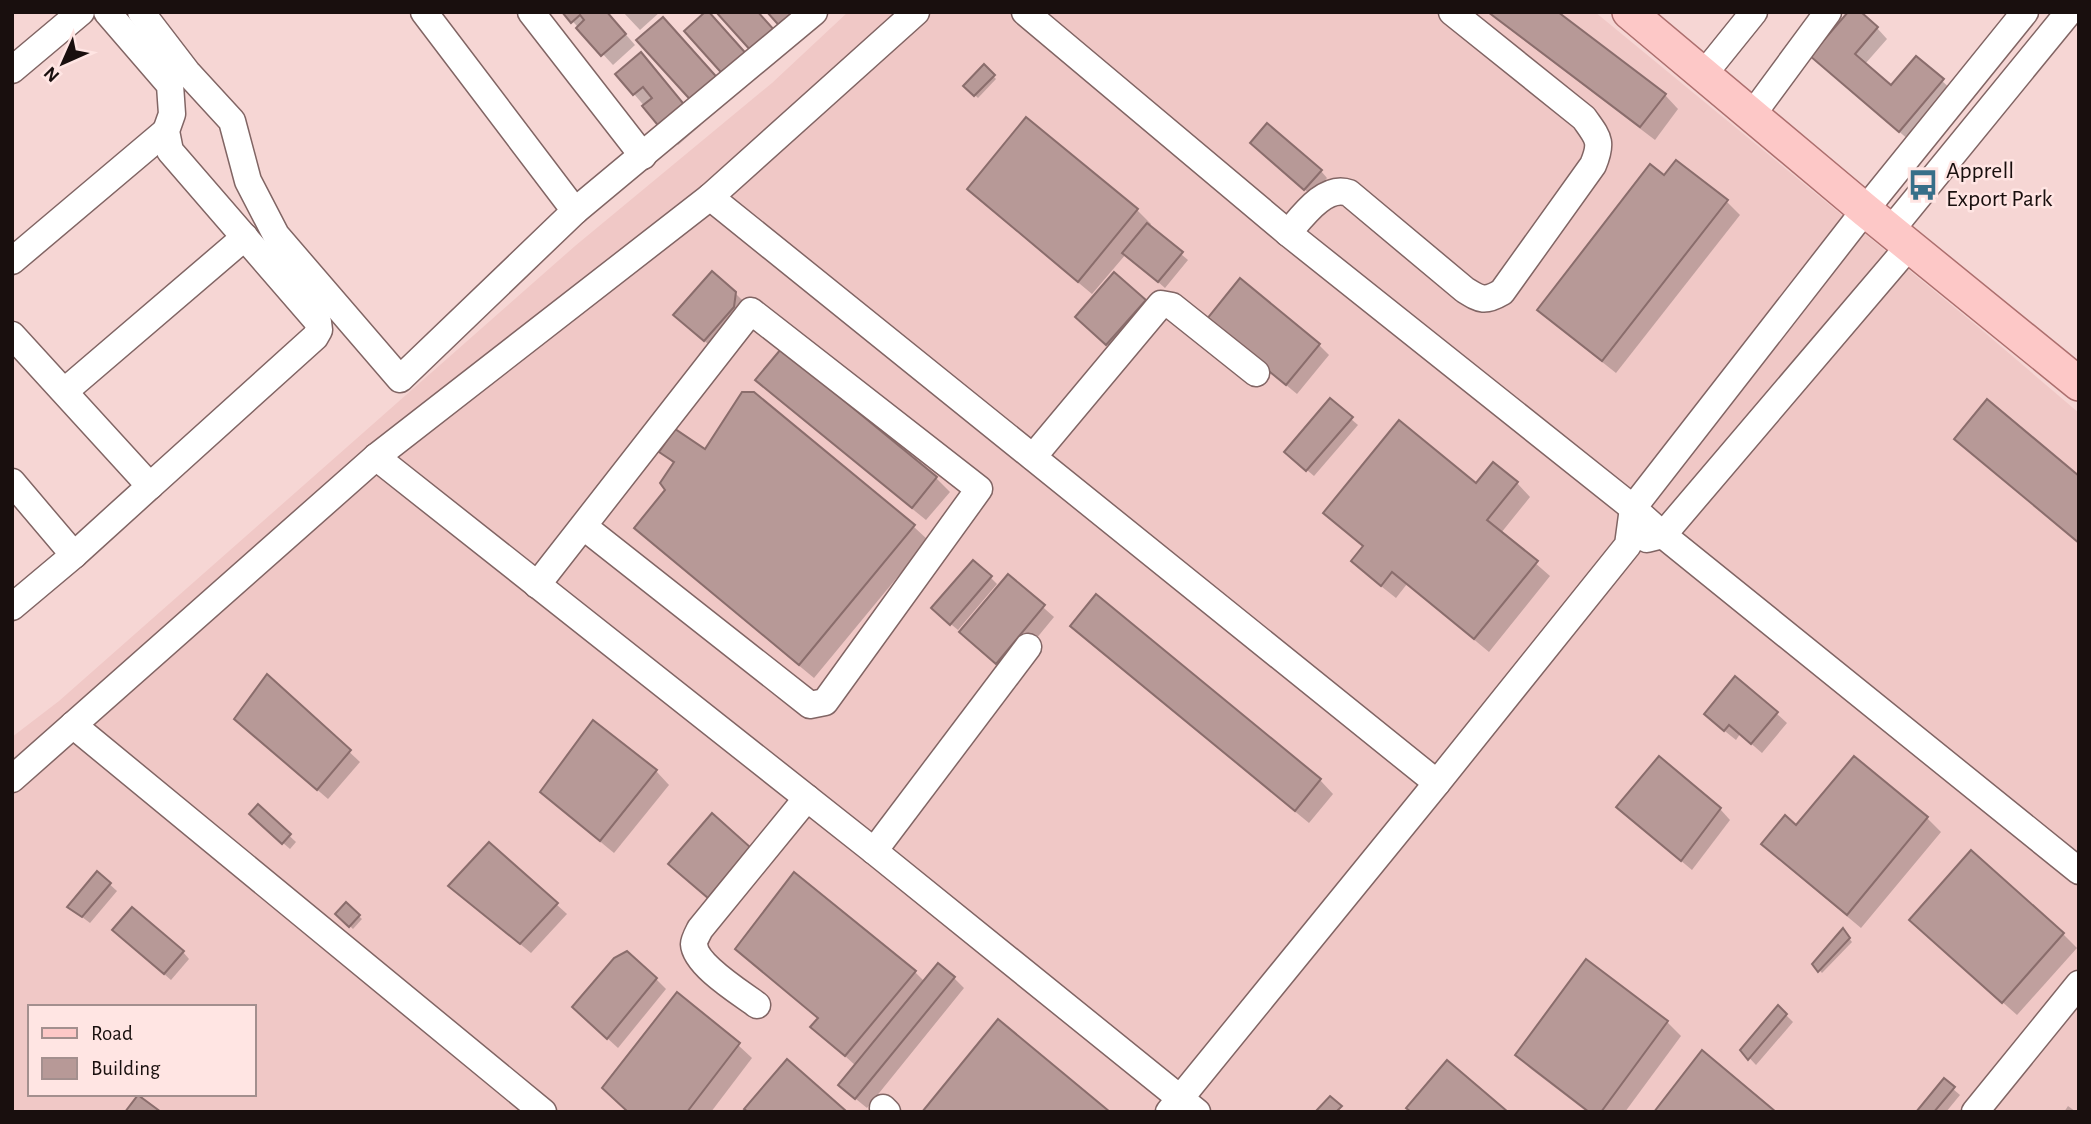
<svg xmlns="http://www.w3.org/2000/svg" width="2091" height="1124" font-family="'Alegreya Sans',sans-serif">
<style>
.built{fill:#f0c8c6;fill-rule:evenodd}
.shadow{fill:#0003}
.building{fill:#b79997;stroke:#8a6d6c;stroke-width:2}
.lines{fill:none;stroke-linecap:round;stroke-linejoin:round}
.minor-casing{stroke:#816564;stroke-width:29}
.major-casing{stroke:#ac6f6e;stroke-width:36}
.minor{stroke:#fff;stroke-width:26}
.major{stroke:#fdc8c7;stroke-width:33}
.labels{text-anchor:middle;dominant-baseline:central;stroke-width:5;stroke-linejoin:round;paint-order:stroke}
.poi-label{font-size:24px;fill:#190f0e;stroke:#ffe5e3;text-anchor:start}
</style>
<rect width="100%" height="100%" fill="#f6d6d4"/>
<path class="built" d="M848 12H1595L1977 326 2079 413V1112H12V737L59 701 575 246 772 83ZM30 1007H254V1094H30Z"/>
<g class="shadow">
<polygon points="564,12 606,12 635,45 613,65"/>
<polygon points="623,12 660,12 640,30"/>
<polygon points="1487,12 1556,12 1665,95 1678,109 1655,140"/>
<polygon points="1877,28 1887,39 1865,64 1891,87 1942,81 1953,91 1910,141 1823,66"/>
<polygon points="651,65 701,125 678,145 634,94"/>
<polygon points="984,67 996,79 978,98 965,86"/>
<polygon points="1026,120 1137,210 1151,224 1149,227 1188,260 1165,288 1126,254 1092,294 983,203 969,189"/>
<polygon points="1259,150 1321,171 1327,178 1312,196"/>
<polygon points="1665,178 1727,202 1740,215 1616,373 1553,323 1539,309"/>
<polygon points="735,293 746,304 715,350 686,325"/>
<polygon points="1144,301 1155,312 1118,354 1088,327"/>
<polygon points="1219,330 1319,345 1329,355 1297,394"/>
<polygon points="757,380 936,478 950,492 926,520 771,394"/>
<polygon points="753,394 914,527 928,540 814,678 650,542 636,528 667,490 675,465 661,452 705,452"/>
<polygon points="1351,419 1358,425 1314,476 1293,458"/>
<polygon points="1517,483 1530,497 1501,533 1550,576 1489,652 1407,584 1396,598 1367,575 1353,561 1365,547 1326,513"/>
<polygon points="1008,576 1054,617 1008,673 972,642"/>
<polygon points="991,578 997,584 958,630 940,615"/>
<polygon points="1072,626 1320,780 1333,794 1309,823 1086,640"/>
<polygon points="268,676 360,762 328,799 247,729"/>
<polygon points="1776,713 1787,723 1762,753 1740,734 1736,740 1716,724"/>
<polygon points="1854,758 1927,818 1941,832 1861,928 1777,858 1763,844 1797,828"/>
<polygon points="656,771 669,785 614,853 556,805 542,791"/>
<polygon points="258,807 296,842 290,849 258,821"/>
<polygon points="1720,809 1730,820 1692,870 1629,817"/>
<polygon points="97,873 117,891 90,923 69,907"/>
<polygon points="450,886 556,904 567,914 531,953"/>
<polygon points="346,905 362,919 353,929 337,914"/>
<polygon points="1843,931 1852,942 1822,973 1814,964"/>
<polygon points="1926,934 2063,934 2077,948 2017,1015"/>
<polygon points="121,937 183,952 189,959 171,980"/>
<polygon points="737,949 915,972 925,982 954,978 964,988 867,1108 851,1095 856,1066 813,1027 819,1019 751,963"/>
<polygon points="1587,962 1667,1022 1681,1036 1625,1112 1587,1112 1531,1069 1517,1055"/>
<polygon points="656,979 666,989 618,1048 584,1017"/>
<polygon points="1778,1007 1793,1022 1756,1065 1742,1050"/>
<polygon points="738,1045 752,1058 711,1112 629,1112"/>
<polygon points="1953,1089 1960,1095 1946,1112 1918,1112"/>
<polygon points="2068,1106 2076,1112 2064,1112"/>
</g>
<g class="building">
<polygon points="562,12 607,12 626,34 601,56 576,28 584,20 580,15 571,23"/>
<polygon points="705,12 709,12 750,58 727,79 684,31"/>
<polygon points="716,12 758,12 775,31 752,52"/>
<polygon points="767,12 805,12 784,31"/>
<polygon points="1488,12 1558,12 1666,94 1640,127"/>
<polygon points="1848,12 1861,12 1878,27 1855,54 1891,85 1916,56 1944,79 1899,132 1810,56"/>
<polygon points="663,17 722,83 696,106 636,40"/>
<polygon points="641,52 692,114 666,135 642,106 652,98 643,87 633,95 615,74"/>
<polygon points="984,64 995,75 974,96 963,86"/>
<polygon points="1026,117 1138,209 1078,282 967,189"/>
<polygon points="1267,123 1322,170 1304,190 1250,143"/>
<polygon points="1676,160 1728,200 1602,361 1537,310 1650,164 1664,175"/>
<polygon points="1147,223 1183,252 1158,282 1122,253"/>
<polygon points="712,271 736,292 734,307 704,341 673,315"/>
<polygon points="1114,272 1146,300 1106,345 1075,317"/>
<polygon points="1240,278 1320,344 1286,385 1206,320"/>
<polygon points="781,349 937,477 912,508 755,380"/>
<polygon points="742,392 754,392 915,525 799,665 634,528 665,490 660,483 674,462 659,452 675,429 705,449"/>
<polygon points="1330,398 1353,417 1306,471 1284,452"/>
<polygon points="1987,399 2079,476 2079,543 1954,439"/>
<polygon points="1399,420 1476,483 1493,462 1518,482 1487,520 1538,561 1474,639 1392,572 1381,586 1351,561 1363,546 1323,513"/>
<polygon points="973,560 992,576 950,625 931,608"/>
<polygon points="1008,574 1045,605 996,664 959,632"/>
<polygon points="1096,594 1321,779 1295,811 1070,626"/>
<polygon points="267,674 351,750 317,790 234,719"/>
<polygon points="1735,676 1778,712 1751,744 1729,725 1724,731 1704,714"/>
<polygon points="593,720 657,770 600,841 540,792"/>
<polygon points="1659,756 1721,808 1681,861 1616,807"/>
<polygon points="1854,756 1928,817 1847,915 1761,844 1785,815 1796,825"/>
<polygon points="258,804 291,834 282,844 249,814"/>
<polygon points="712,813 750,847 708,898 668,864"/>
<polygon points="489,842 558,903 520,944 448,886"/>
<polygon points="1971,850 2064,933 2002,1003 1909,920"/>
<polygon points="97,871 111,883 82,917 67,907"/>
<polygon points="794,872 916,971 845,1056 810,1027 818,1018 735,949"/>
<polygon points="346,902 360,915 349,927 335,914"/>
<polygon points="132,907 184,951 164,974 112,930"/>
<polygon points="1843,928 1850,938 1818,972 1812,964"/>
<polygon points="627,951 657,978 607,1039 572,1007 614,958"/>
<polygon points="1586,959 1668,1021 1601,1112 1589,1112 1515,1055"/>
<polygon points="938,963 955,977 855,1099 838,1085"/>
<polygon points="677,992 740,1043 687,1112 628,1112 602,1088"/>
<polygon points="1778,1005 1787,1014 1748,1060 1740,1050"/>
<polygon points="998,1019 1110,1112 922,1112"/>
<polygon points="1702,1050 1776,1112 1654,1112"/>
<polygon points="787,1059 846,1111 846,1112 748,1112 744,1109"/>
<polygon points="1447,1060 1508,1112 1411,1112 1406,1108"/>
<polygon points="1944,1078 1955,1087 1934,1112 1916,1112"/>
<polygon points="138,1095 161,1112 125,1112"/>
<polygon points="1330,1096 1342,1106 1336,1112 1315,1112"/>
</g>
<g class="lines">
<defs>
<g id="minor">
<polyline points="107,12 170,85 172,114 166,131 170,151 318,322 319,330 315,337 150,486"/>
<polyline points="141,12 187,72 232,121 248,181 276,235 400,379 575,211 424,12"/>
<polyline points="531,12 643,156"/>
<polyline points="1025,12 1288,233 1633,508 1663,535 2079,871"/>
<polyline points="12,70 81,12"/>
<polyline points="1704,74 1754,12"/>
<polyline points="1752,115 1828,12"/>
<polyline points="710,197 1437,783"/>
<polyline points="575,211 814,12"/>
<polyline points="1891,230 2069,12"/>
<path d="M1288 233C1302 217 1325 184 1349 193L1465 290C1481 300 1485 302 1502 292L1593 165C1603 141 1598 138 1584 118L1452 12"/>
<polyline points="12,261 166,131"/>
<polyline points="12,335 150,486 74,555"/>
<polyline points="65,391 245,237"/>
<polyline points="376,457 874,851 1197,1112"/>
<polyline points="1033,457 1161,304 1172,306 1256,373"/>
<polyline points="12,482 74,555 12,607"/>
<polyline points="1647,539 1663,535 1910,245"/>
<polyline points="537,585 751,311 979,489 825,702 810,705 583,526"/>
<polyline points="73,725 543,1112"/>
<polyline points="12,779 376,457 710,197 916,12"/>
<polyline points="874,851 1028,647"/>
<path d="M757 1005C741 993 695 965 694 944 694 940 698 933 700 929L807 798"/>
<polyline points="883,1108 887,1112"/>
<polyline points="1169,1112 1437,783 1628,545 1633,508 1865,210 2025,12"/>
<polyline points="1975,1112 2079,984"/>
</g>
<polyline id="major" points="1629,12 1865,210 2079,384"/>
</defs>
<use href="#minor" class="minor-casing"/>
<use href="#major" class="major-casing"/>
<use href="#minor" class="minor"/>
<use href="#major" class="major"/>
</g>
<defs>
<symbol id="bus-bare" viewBox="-9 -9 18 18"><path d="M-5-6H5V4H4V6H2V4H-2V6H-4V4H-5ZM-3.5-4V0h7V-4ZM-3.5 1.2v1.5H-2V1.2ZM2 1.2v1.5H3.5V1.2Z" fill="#376f89" stroke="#ffe5e3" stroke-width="2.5" paint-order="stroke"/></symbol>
</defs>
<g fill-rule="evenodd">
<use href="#bus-bare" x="1901" y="163" width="44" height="44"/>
</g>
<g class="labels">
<g class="poi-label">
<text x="1946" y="171">Apprell<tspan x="1946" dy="28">Export Park</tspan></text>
</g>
</g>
<rect width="2091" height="1124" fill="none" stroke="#190f0e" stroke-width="28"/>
<rect x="28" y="1005" width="228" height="91" fill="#ffe5e3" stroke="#a38f8e" stroke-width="2"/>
<rect x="42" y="1028" width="35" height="10" fill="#fdc8c7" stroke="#a38f8e" stroke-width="2"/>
<text x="91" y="1040" font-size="21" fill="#190f0e">Road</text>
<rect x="42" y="1058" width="35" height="21" fill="#b79997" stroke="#a38f8e" stroke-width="2"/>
<text x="91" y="1075" font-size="21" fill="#190f0e">Building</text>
<g transform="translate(63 63) rotate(225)" stroke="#ffe5e3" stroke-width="5" paint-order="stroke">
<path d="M0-5L12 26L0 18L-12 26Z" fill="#190f0e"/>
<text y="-10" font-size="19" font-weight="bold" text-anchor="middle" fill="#190f0e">N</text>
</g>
</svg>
